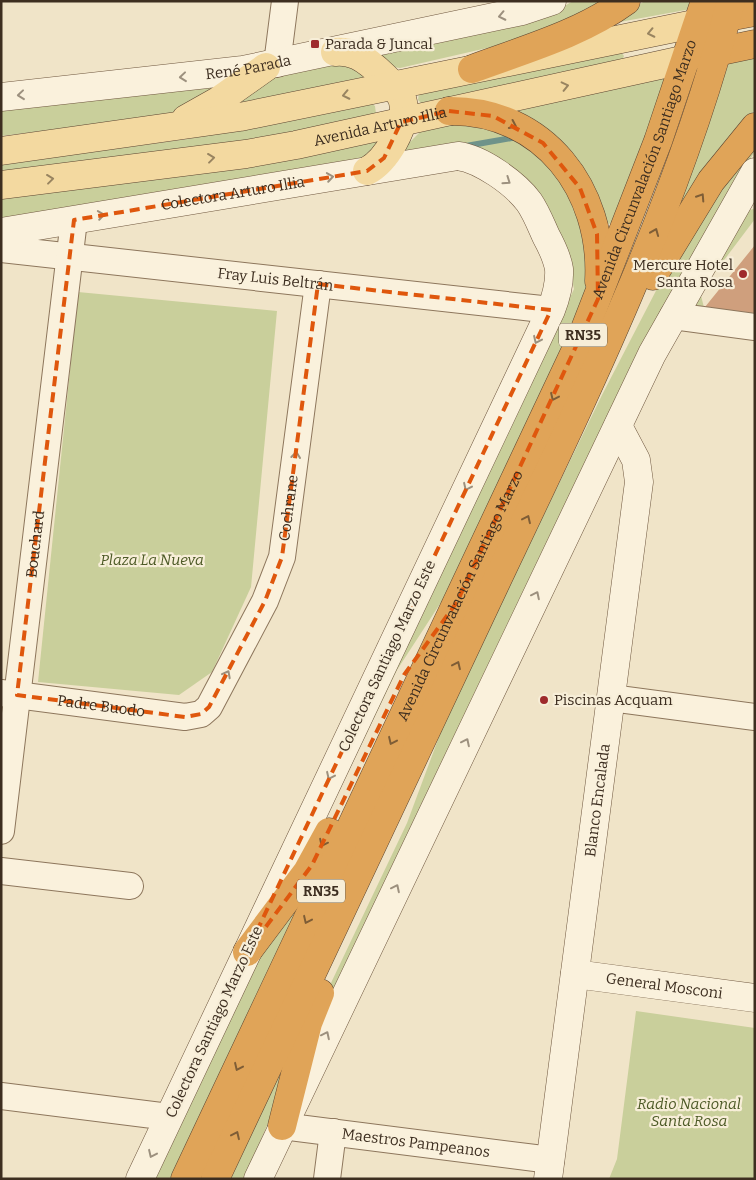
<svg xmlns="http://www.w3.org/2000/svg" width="756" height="1180" font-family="Bitter,serif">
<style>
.green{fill:#c9cf9b}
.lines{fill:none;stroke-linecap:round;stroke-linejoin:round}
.stream{stroke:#6f938a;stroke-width:6}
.building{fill:#cf9f7d;filter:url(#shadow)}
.street-casing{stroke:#8d765c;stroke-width:28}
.secondary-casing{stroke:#6f573f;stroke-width:29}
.primary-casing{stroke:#5b4430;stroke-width:29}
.highway-casing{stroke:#5b4430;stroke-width:29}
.street{stroke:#faf1dc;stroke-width:26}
.secondary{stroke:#faf1dc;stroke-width:28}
.primary{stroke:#f3d9a0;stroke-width:28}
.highway{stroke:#e0a458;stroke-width:28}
.oneway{stroke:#9c907e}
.oneway2{stroke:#988460}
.oneway3{stroke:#7e5d36}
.marked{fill:none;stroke:#df570d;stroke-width:4;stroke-dasharray:10 6;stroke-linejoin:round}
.poi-dot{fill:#9e2a2b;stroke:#f7eed8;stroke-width:2}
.labels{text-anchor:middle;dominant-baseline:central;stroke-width:4.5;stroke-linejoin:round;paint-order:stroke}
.shield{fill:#f7eed8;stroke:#756857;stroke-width:1}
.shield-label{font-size:14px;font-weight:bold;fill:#3d2e20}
.poi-label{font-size:15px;fill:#3d2e20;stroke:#f7eed8;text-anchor:start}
.street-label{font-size:15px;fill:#3d2e20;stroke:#f7eed8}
.park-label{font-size:15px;font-style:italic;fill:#4d5a26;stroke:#f7eed8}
</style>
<defs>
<filter id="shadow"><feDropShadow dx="4.5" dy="4.5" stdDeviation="0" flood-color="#0004"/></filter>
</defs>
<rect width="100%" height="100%" fill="#f0e4c8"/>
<g class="green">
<polygon points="573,1 607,1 518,41 400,68 392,67 373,53 556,11"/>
<polygon points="645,1 692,1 691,9 603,25"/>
<polygon points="621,52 624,56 623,59 422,104 418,100 419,93"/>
<polygon points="755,55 755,110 738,128 675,213 730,60"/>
<polygon points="345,62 367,79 236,106 232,103 258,81"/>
<polygon points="671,74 613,221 609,224 606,223 509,112"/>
<polygon points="220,84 174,115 1,136 1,105"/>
<polygon points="371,103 375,106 376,114 269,138 1,174 1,164 188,139"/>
<polygon points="449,122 511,133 561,178 588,244 586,295 462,570 397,670 308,856 304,855 574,289 570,268 533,190 399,153 423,129"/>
<polygon points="380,140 364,158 1,224 1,197"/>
<polygon points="755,142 755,151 637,353 325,1006 321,1004 407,823 449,710 602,395 674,256"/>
<polygon points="755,208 755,219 700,292 706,315 699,313 693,302 748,211"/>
<polygon points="78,292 277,311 251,587 212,672 179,695 38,682"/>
<polygon points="301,900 172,1179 152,1179 252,967"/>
<polygon points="636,1011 755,1028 755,1179 609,1179 617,1159"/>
<polygon points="292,1040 272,1114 244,1179 227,1179"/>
</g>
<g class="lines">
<polyline class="stream" points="466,146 517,137"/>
</g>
<polygon class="building" points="755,245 755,313 705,307"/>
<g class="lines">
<defs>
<g id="street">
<polyline points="277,64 285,1"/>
<path id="s1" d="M1 249 551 310"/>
<polyline points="673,316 755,327"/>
<path id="s2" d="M1 693 185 717 201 714 209 707 265 601 282 557 318 284"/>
<polyline points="611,698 755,717"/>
<path id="s3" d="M1 831 74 220"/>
<polyline points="1,871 130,886"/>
<polyline points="1,1096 169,1117"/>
<path id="s4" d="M282 1126 551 1160"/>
<polyline points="327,1179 333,1132"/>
</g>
<g id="secondary">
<path id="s5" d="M1 97 243 70 522 11 552 1"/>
<path id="s6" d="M1 232 458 156C481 159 515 183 529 202 536 212 541 225 546 236 552 247 557 257 559 269 560 284 556 297 551 310L140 1179"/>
<path id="s7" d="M575 974 755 998"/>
<polyline points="258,1179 652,354 755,172"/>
<path id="s8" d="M548 1179 639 482 636 460 618 426"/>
</g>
<g id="primary">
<path d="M335 52C343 51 351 53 358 56 370 62 401 89 403 102 408 125 386 161 367 171"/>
<polyline points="186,119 218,101 266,67"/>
<polyline points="1,151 240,117 699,23"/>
<path id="s9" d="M1 185 246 154 296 145 687 59"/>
</g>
<g id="highway">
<polyline points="712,20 755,12"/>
<polyline points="702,55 755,44"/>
<path d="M472 69C523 50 581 34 626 1"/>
<path d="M449 111C544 110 604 190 599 281"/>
<polyline points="653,276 711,181 755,127"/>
<polyline points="247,952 307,872 329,832"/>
<polyline points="282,1126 308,1023 320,993"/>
<path id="s10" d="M185 1179 581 339 658 141 705 1"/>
<path d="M215 1179C310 978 405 777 499 576 588 389 679 203 731 1"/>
</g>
</defs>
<use href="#street" class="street-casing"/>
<use href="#secondary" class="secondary-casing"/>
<use href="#primary" class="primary-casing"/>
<use href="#highway" class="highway-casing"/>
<use href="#street" class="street"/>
<use href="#secondary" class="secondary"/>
<use href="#primary" class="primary"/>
<use href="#highway" class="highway"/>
</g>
<defs><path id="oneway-chevron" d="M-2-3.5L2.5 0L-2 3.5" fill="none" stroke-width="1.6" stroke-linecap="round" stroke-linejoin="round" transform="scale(1.25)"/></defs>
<g class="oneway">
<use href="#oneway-chevron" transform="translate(502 16) rotate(168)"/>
<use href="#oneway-chevron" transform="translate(183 77) rotate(174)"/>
<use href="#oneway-chevron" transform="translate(21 95) rotate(174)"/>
<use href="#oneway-chevron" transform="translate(330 177) rotate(-9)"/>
<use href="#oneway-chevron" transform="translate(507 181) rotate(35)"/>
<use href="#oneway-chevron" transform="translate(101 215) rotate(-9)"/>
<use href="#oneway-chevron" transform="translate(537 340) rotate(115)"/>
<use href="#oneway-chevron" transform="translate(296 455) rotate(-83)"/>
<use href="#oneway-chevron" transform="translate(467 487) rotate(115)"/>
<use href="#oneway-chevron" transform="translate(536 595) rotate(-64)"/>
<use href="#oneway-chevron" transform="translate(227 674) rotate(-62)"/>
<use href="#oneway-chevron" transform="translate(466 742) rotate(-64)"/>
<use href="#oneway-chevron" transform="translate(330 776) rotate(115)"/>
<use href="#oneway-chevron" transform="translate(396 888) rotate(-64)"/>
<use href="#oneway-chevron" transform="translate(326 1035) rotate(-64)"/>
<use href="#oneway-chevron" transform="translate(152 1154) rotate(115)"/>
</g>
<g class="oneway2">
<use href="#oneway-chevron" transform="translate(651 33) rotate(168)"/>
<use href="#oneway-chevron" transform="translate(565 86) rotate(-13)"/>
<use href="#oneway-chevron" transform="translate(346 95) rotate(168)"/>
<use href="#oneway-chevron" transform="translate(211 158) rotate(-7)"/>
<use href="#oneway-chevron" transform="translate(50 179) rotate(-7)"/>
</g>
<g class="oneway3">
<use href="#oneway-chevron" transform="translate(513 125) rotate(25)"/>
<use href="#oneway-chevron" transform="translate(701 197) rotate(-57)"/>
<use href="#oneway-chevron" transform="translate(655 232) rotate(-68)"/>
<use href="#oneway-chevron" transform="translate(554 397) rotate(115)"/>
<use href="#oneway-chevron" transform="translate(527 519) rotate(-65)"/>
<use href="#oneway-chevron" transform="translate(457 665) rotate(-65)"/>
<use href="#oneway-chevron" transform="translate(392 741) rotate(115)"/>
<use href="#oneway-chevron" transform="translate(323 843) rotate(116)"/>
<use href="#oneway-chevron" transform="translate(307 920) rotate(115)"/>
<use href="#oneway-chevron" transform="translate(238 1067) rotate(115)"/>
<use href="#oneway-chevron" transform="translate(236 1135) rotate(-65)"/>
</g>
<path class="marked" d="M449 111 493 116 543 143 580 188 597 234 598 299 457 602 404 675 312 865 247 952 551 310 318 284 282 557 265 601 209 707 201 714 185 717 17 695 74 220 367 171 384 158 401 122Z"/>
<g class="poi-dot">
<rect x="310" y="39" width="10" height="10" rx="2.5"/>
<circle cx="743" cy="274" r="5"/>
<circle cx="544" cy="700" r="5"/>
</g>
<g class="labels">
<g class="shield">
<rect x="559" y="323.5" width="48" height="23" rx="4"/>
<rect x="297" y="879.5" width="48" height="23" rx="4"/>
</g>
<g class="shield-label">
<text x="583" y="335">RN35</text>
<text x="321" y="891">RN35</text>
</g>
<g class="poi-label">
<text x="325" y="44">Parada &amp; Juncal</text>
<text x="733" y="265" text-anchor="end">Mercure Hotel<tspan x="733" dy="17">Santa Rosa</tspan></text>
<text x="554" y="700">Piscinas Acquam</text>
</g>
<g class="street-label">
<text stroke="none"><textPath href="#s5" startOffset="249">René Parada</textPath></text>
<text stroke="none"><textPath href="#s9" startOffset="384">Avenida Arturo Illia</textPath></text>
<text stroke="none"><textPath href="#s10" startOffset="1110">Avenida Circunvalación Santiago Marzo</textPath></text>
<text stroke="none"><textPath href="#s6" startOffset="235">Colectora Arturo Illia</textPath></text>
<text stroke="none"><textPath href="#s1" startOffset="276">Fray Luis Beltrán</textPath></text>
<text stroke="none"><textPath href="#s2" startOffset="429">Cochrane</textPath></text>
<text stroke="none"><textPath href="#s3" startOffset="289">Bouchard</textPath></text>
<text stroke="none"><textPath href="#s10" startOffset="645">Avenida Circunvalación Santiago Marzo</textPath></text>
<text transform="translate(387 656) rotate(-65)">Colectora Santiago Marzo Este</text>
<text stroke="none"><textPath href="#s2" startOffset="101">Padre Buodo</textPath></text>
<text stroke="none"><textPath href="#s8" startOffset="382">Blanco Encalada</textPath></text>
<text stroke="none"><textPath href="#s7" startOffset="90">General Mosconi</textPath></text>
<text transform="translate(214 1022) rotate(-65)">Colectora Santiago Marzo Este</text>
<text stroke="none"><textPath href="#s4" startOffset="135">Maestros Pampeanos</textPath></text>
</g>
<g class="park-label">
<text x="152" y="560">Plaza La Nueva</text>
<text x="689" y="1104">Radio Nacional<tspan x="689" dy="17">Santa Rosa</tspan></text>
</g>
</g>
<rect width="756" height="1180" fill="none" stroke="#3d2e20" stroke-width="5"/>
</svg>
